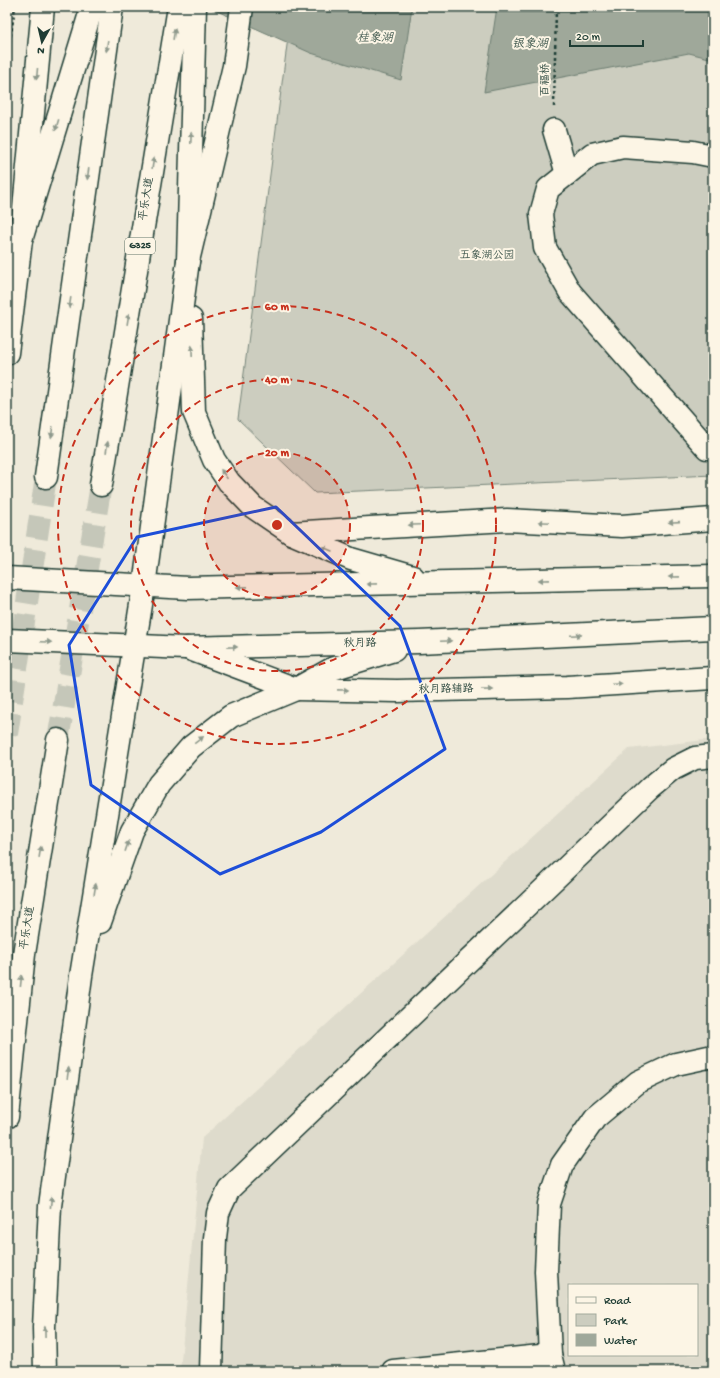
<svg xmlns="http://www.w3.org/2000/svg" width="720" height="1378" font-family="'Gochi Hand','LXGW WenKai TC',sans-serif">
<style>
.built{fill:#dedbcc;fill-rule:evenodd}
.green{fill:#cccdbf;stroke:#76857a}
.water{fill:#9fa89a;stroke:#6c7d71}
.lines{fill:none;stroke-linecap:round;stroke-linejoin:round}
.highway-tunnel{stroke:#c5c7b9;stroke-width:22;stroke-dasharray:22 11;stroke-linecap:butt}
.minor-casing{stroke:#1f3d34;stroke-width:25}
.major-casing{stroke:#1f3d34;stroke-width:25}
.highway-casing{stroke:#1f3d34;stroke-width:25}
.path{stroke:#1f3d34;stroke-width:2.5;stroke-dasharray:3 3;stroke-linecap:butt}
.minor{stroke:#fcf5e5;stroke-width:22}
.major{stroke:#fcf5e5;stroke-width:22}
.highway{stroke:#fcf5e5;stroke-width:22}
.oneway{fill:#8e998c}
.marked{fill:none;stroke:#1d4ed8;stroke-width:3;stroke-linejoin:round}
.ring{fill:none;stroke:#c8321e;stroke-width:2;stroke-dasharray:7 5}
.labels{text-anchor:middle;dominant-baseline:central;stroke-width:4;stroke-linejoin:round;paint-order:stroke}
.shield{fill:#fcf5e5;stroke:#617469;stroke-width:1}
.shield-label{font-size:10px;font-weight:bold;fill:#1f3d34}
.street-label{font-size:11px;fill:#1f3d34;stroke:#fcf5e5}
.park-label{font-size:11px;fill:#425a50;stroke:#fcf5e5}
.water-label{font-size:12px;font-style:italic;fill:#455d53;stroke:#fcf5e5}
.centre{fill:#c8321e;stroke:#fcf5e5;stroke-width:2}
.ring-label{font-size:12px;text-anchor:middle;font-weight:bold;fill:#c8321e;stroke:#fcf5e5;stroke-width:4;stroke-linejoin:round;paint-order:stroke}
</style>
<rect width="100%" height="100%" fill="#efeada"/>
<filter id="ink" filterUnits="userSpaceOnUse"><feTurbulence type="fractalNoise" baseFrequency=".025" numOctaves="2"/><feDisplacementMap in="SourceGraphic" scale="8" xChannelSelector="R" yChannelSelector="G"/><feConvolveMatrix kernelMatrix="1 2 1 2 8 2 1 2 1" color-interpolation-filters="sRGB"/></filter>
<g filter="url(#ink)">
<path class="built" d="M713 739V1371H180L202 1138 629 749ZM569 1285H697V1355H569Z"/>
<polygon class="green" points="292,7 713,7 713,475 315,493 238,419"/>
<g class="water">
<polygon points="208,7 412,7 401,80 311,53"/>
<polygon points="497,7 713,7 713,59 689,53 484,92"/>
</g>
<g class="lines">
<g class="highway-tunnel">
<polyline points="7,734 46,477"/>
<polyline points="58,740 101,485"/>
</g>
<defs>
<g id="minor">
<polyline points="554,130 567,174"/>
<polyline points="713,156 693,152 623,147 592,154 548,189 541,214 545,248 570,292 707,448 713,448"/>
<polyline points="291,533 353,529 507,520 622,526 713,519"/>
<polyline points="187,648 296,689 397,691 567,687 713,678"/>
<polyline points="211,1371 215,1238 218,1213 229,1189 650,788 673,769 695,758 713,756"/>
<polyline points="393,1371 550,1355"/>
<polyline points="554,1371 550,1355 546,1271 549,1204 562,1165 595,1118 638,1082 676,1064 713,1056"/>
</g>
<g id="major">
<polyline points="191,319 194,412 214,460 229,482 253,507 291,533 351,559 413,577"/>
<polyline points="7,353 21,240 43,7"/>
<polyline points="7,578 188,588 713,576"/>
<polyline points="7,640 185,648 419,642 713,628"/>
<polyline points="100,922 132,831 159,784 191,747 231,716 296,689 332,669 394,650"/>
<polyline points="45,1371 44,1327 50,1206 81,976 144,586 188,261 234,66 242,7"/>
</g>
<g id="highway">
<polyline points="21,240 92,7"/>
<polyline points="188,261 195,7"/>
<polyline points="46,477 112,7"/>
<polyline points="101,485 179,7"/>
<polyline points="7,1117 24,954 58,740"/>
</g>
</defs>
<use href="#minor" class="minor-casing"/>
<use href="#major" class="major-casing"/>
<use href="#highway" class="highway-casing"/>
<g class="path">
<polyline points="7,60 15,7"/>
<polyline points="554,107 556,7"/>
</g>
<use href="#minor" class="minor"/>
<use href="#major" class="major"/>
<use href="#highway" class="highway"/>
</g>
<defs><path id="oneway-solid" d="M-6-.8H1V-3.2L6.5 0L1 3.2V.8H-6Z"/></defs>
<g class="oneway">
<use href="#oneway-solid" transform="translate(174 34) rotate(-81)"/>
<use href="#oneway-solid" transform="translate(107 46) rotate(98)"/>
<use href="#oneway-solid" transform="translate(37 74) rotate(95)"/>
<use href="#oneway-solid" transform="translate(57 125) rotate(107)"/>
<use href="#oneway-solid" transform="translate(191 138) rotate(-88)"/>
<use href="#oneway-solid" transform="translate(153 163) rotate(-81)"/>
<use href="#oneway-solid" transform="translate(88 174) rotate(98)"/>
<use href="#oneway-solid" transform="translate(70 303) rotate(98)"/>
<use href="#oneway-solid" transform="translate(128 319) rotate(-81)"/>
<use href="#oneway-solid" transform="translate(192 351) rotate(-92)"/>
<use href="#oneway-solid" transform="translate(52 432) rotate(98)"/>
<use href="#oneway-solid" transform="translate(107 447) rotate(-81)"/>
<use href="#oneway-solid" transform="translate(224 474) rotate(-125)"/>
<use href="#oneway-solid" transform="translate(544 522) rotate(-177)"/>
<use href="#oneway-solid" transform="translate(674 522) rotate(176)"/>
<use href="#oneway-solid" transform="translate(414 525) rotate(177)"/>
<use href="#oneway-solid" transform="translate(327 549) rotate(-157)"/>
<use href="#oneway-solid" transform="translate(674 577) rotate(179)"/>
<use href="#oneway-solid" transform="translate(544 580) rotate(179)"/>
<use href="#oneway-solid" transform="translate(372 584) rotate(179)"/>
<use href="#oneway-solid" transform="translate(242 587) rotate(179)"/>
<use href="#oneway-solid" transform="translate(576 635) rotate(-3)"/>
<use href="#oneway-solid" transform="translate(446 641) rotate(-3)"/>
<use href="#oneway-solid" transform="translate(46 642) rotate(2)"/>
<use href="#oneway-solid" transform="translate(232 647) rotate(-1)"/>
<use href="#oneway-solid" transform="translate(617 684) rotate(-3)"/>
<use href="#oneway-solid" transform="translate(487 689) rotate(-1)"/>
<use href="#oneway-solid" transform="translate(343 690) rotate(1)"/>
<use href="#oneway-solid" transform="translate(199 740) rotate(-37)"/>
<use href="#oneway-solid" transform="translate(127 846) rotate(-71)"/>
<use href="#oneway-solid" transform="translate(40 852) rotate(-81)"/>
<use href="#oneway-solid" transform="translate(95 889) rotate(-81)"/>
<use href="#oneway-solid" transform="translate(21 981) rotate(-84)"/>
<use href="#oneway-solid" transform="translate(68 1073) rotate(-82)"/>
<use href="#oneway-solid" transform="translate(51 1202) rotate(-84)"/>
<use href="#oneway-solid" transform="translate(45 1332) rotate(-91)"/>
</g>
</g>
<path class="marked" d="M276 507 400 626 445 749 321 832 220 874 91 785 69 645 137 537Z"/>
<circle cx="277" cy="525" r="73" fill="#c8321e" fill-opacity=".12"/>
<g class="ring">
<circle cx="277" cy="525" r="73"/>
<circle cx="277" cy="525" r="146"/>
<circle cx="277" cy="525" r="219"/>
</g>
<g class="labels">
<rect class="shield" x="125" y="238" width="30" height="16" rx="3"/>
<g class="shield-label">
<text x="140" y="246">G325</text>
</g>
<g class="street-label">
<text transform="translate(546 80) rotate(-89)">百福桥</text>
<text transform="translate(147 199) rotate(-81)">平乐大道</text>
<text transform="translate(360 644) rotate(-1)">秋月路</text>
<text transform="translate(446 690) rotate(-1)">秋月路辅路</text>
<text transform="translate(28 928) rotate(-81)">平乐大道</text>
</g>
<g class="park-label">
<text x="487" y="256">五象湖公园</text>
</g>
<g class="water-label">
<text x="375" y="39">桂象湖</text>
<text x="530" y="45">银象湖</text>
</g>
</g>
<circle cx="277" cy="525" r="6" class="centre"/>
<g class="ring-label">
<text x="277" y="310">60 m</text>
<text x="277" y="383">40 m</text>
<text x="277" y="456">20 m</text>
</g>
<rect width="720" height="1378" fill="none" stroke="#fcf5e5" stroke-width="24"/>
<rect x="12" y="12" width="696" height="1354" fill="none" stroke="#1f3d34" stroke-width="1.5" filter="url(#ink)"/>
<rect x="568" y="1284" width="130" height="72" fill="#fcf5e5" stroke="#a4ab9e"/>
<rect x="576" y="1297" width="20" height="6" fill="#fcf5e5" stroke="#a4ab9e"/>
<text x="604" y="1304" font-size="12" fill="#1f3d34">Road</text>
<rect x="576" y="1314" width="20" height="12" fill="#cccdbf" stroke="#a4ab9e"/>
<text x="604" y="1324" font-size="12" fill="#1f3d34">Park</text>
<rect x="576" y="1334" width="20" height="12" fill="#9fa89a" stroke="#a4ab9e"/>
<text x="604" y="1344" font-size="12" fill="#1f3d34">Water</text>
<g transform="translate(42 42) rotate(188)" stroke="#fcf5e5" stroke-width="3" paint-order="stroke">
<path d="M0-3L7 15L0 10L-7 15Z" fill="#1f3d34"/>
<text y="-6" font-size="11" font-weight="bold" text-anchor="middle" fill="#1f3d34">N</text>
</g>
<path d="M570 40v6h73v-6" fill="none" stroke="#1f3d34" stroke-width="2"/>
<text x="576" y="40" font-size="12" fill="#1f3d34" stroke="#fcf5e5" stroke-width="3" paint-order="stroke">20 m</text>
</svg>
